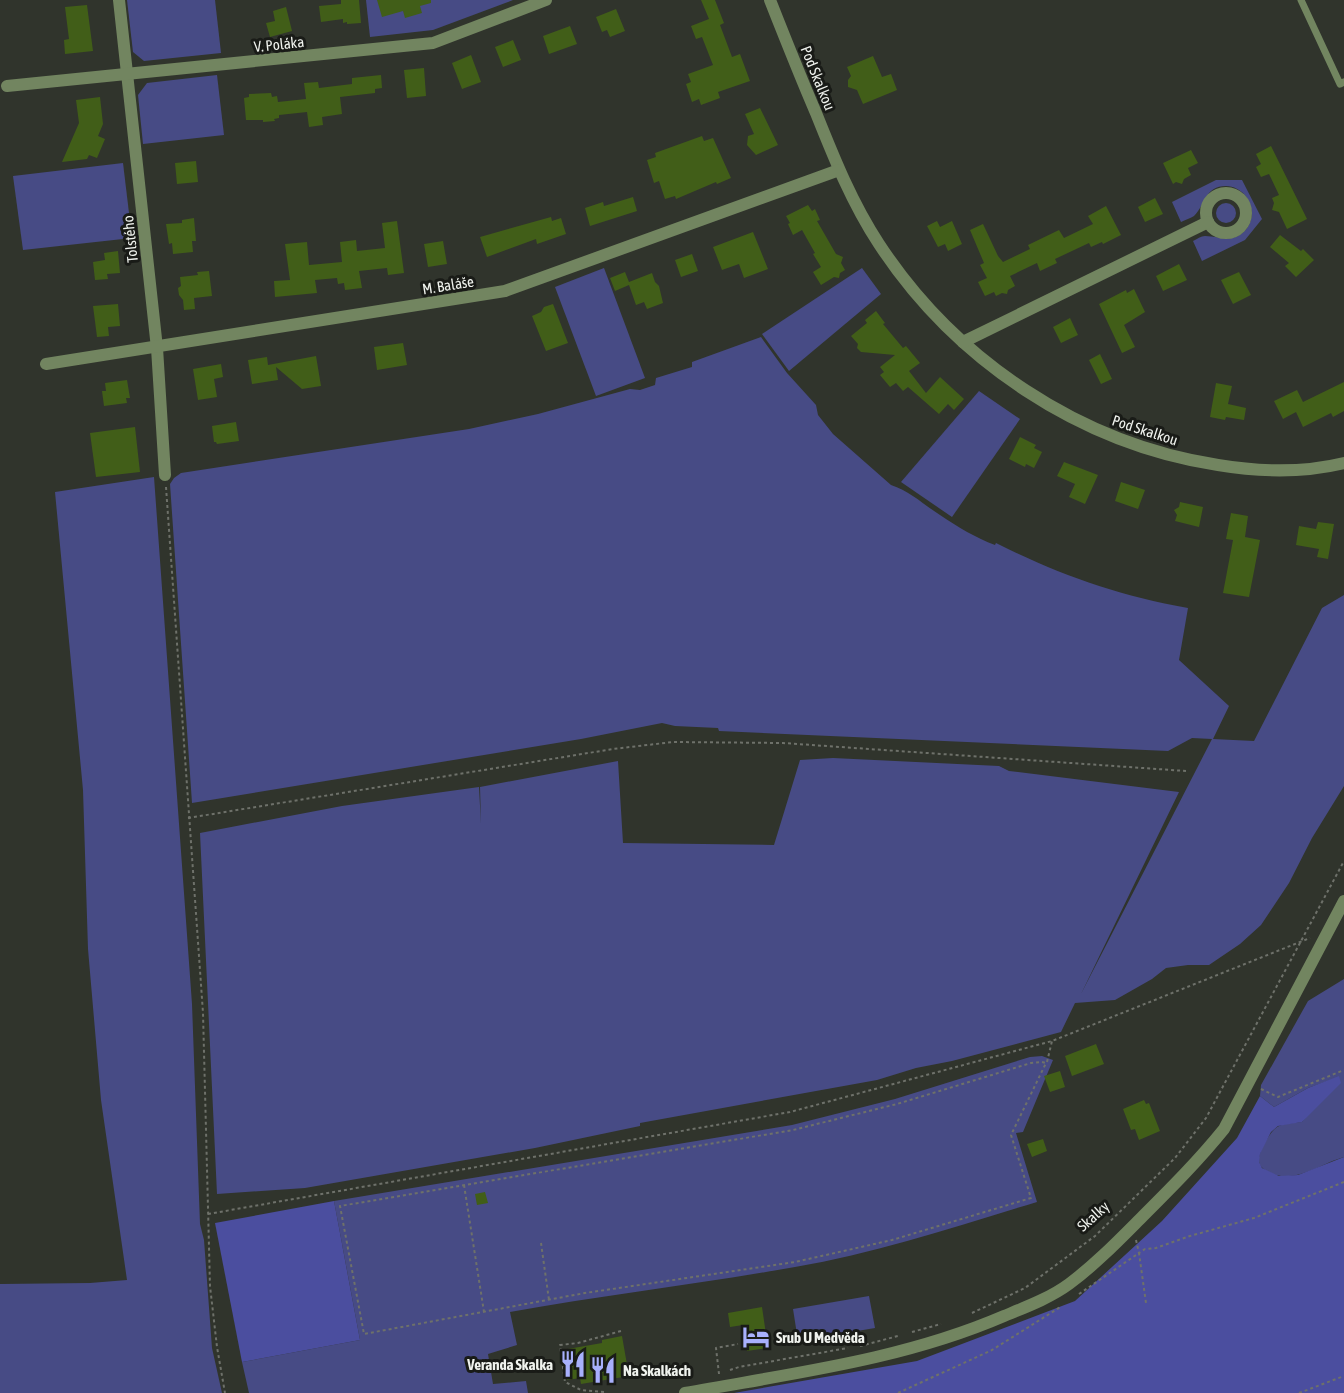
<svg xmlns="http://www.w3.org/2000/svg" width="1344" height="1393" font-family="'Asap Condensed',sans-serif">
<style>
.green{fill:#474b85}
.forest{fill:#4b4e9f}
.building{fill:#415e18}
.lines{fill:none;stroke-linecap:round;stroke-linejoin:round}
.path{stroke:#6e716a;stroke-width:2;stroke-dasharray:3 3;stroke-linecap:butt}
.service{stroke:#728560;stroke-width:7}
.minor{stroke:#728560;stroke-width:12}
.tertiary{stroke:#728560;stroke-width:12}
.labels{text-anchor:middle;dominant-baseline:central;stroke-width:6;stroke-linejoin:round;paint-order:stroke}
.street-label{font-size:15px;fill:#f0f3ee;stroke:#191b17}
.poi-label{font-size:15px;font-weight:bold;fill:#f0f3ee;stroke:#191b17;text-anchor:start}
</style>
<rect width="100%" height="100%" fill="#30342c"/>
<g class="green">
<polygon points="127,0 215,0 221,53 144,61 133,52"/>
<polygon points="366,0 513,0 433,30 370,37"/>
<polygon points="217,75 224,135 143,144 138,95 147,83"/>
<polygon points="123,163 132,238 23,250 13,176"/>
<path d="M1216 180H1242L1262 219 1245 240 1202 261 1193 241C1197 239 1201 236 1205 236 1219 236 1229 243 1241 234 1261 220 1251 187 1226 186 1205 186 1206 204 1194 216 1191 218 1185 220 1181 222L1172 202Z"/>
<circle cx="1226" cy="213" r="10"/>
<polygon points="604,268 645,378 596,396 555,287"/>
<polygon points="862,268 881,294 789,371 762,334"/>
<path d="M761 337 787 373 816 405 818 415 833 434 891 485C910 491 924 505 940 515 958 527 976 538 995 545L996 543C1060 575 1117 595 1188 608L1179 660 1229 706 1213 739 1254 741 1322 608 1344 595V786L1312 838 1289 883 1261 925 1240 944 1209 965H1188L1166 968 1152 979 1115 1000 1075 1003 1061 1032 952 1061 916 1068 877 1080 640 1123V1126L535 1148 305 1188 217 1194 200 833 342 806 479 787 481 824 480 787 618 761 623 843 774 845 800 760 833 758 999 766 1009 771 1179 792 1081 994 1212 739 1192 738 1168 751 719 731 718 728 675 726 662 723 581 739 192 803 170 484 174 478 181 473 469 429 538 414 630 389 640 390 655 385 656 378 692 367V362Z"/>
<polygon points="979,391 1020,419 952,517 901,482"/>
<polygon points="154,477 192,1004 200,1224 204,1240 212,1348 222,1393 0,1393 0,1284 90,1283 127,1280 101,1100 88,949 83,790 55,492"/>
<path d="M1344 979V1157C1323 1163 1304 1178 1281 1176 1274 1175 1260 1170 1259 1162 1257 1153 1271 1129 1279 1126 1286 1123 1295 1123 1302 1122L1339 1077 1308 1088 1274 1107 1260 1096 1261 1085 1308 1001Z"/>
<path d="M1042 1056 1053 1060 1023 1132 1016 1133 1037 1202C957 1226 877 1253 795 1267 700 1284 605 1295 510 1312L517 1345 488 1354 493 1384 526 1381 528 1393H249L242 1362 360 1340 334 1201 792 1125 895 1099 1030 1057Z"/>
<polygon points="869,1296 875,1328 798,1341 793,1309"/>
</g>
<g class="forest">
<polygon points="1339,1076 1341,1083 1302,1122 1278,1126 1271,1132 1260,1154 1259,1162 1262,1168 1279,1176 1298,1175 1344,1157 1344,1393 734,1393 917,1361 1075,1301 1162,1221 1237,1138 1260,1096 1274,1107 1308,1088"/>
<polygon points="334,1201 360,1340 242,1362 215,1223"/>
</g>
<g class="building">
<polygon points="341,0 359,0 361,23 347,24 347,22 343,23 343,19 321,22 319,6 341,4"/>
<polygon points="377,0 431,0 431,3 420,6 422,13 405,18 403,11 382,17"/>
<polygon points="701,0 715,0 724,23 720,25 732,57 740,54 750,81 718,92 720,98 701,105 699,99 692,102 686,84 691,82 688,74 713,65 702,37 696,39 691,26 709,19"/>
<polygon points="87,5 93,51 65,54 64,40 69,39 65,7"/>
<polygon points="286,7 292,31 270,37 266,23 275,21 273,11"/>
<polygon points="616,9 625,31 610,37 607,30 602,32 596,17"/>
<polygon points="570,26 577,44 549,54 543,36"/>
<polygon points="513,40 521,60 503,67 495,47"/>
<polygon points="471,55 481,82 462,89 452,63"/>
<polygon points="873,56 882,77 891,74 897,90 863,104 857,90 848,87 848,80 851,76 847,67"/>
<polygon points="424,68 426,96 407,98 404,70"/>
<polygon points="381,75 382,88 375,89 375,93 340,97 342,114 322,117 323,125 309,127 307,112 279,115 279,118 274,119 275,121 263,122 263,120 246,120 244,98 249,97 249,94 271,93 272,97 277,96 278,102 306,99 304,83 318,82 319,88 352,84 352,78"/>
<polygon points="100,97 103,124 98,136 105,139 97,158 89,155 87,159 62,162 79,123 76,100"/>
<polygon points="760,108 778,145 756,155 747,145 748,136 754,134 745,114"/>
<polygon points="702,136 704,141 713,138 731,178 717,184 716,182 676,199 675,196 665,199 659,181 654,183 647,160 656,157 655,153"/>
<polygon points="1271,146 1307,219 1287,229 1279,212 1272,210 1274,203 1272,198 1279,195 1269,174 1261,177 1256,167 1261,164 1256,154"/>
<polygon points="1191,150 1198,163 1188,168 1191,175 1184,179 1182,184 1176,182 1173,184 1163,163"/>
<polygon points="196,161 198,182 177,184 175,163"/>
<polygon points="633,197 637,211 590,226 585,208 603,202 604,206"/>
<polygon points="1155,198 1163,214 1145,222 1138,207"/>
<polygon points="808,205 812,211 815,209 820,220 817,221 836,254 843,257 841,263 845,270 840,273 839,278 834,277 821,285 813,272 821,267 813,254 815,253 802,230 793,235 788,224 790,223 786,216"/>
<polygon points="1106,206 1121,235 1103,244 1102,242 1091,247 1089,243 1055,259 1057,263 1040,271 1037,263 1010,276 1015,286 1008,290 1007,294 1002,293 996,296 994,292 985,296 978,282 987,278 980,265 984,263 970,230 983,224 998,256 1003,262 1030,249 1028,245 1059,230 1064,238 1093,224 1088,216"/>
<polygon points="551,217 552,221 561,218 566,234 537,244 536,239 487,257 480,237"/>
<polygon points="194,218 196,241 192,241 193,252 173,254 172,243 169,244 166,224 182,223 182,220"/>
<polygon points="397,221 404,273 388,275 387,268 359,271 362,288 345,290 344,283 338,284 337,278 315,280 317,293 275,297 274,281 290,280 285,244 307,242 309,265 342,262 340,242 356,240 357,251 385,248 382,223"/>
<polygon points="937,221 940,227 952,221 962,244 948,251 945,244 938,247 927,226"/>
<polygon points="753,232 768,269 744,278 739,264 722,270 713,247"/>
<polygon points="1280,235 1301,251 1303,249 1314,260 1296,277 1285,266 1289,263 1270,247"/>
<polygon points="443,241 447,264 428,267 424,244"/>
<polygon points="118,251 120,273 107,274 108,279 95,280 93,262 105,260 104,253"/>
<polygon points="692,254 698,271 681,277 675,260"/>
<polygon points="1179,264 1187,280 1163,291 1156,276"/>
<polygon points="209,271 212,296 194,298 195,309 184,310 183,300 179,295 178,288 181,286 180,277 198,275 197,272"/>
<polygon points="625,272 629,282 652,273 655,282 659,286 663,303 647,309 644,302 636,305 629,285 615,291 610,278"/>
<polygon points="1239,272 1251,295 1233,304 1221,280"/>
<polygon points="1134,289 1145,312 1124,325 1135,347 1122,353 1099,304 1126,290 1127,293"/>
<polygon points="118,304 120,326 108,327 109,336 97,337 93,306"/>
<polygon points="553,304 568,343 546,351 532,316 541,312 544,307"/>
<polygon points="876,311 885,323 883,324 903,348 906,346 920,363 909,371 926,393 940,377 964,399 954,410 948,404 939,414 908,387 903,391 896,383 890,387 880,375 884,372 880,367 895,355 861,352 857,348 858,344 851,336 867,323 865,320"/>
<polygon points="1070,318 1078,335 1061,343 1053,327"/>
<polygon points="403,343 407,365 377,370 374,347"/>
<polygon points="1100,354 1112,379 1101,384 1089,360"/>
<polygon points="316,356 321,386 302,389 276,367 278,380 252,384 248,360 267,357 268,365"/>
<polygon points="221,364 223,377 214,379 217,397 198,400 193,369"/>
<polygon points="127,380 130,398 126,398 127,403 104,406 102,391 106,391 105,383"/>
<polygon points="1344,382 1344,411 1333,417 1331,413 1303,427 1296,412 1283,419 1274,401 1297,390 1303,402"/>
<polygon points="1216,383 1232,386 1228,404 1246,408 1244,420 1226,417 1225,420 1210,417"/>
<polygon points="236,422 239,441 217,444 216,442 214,442 212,426"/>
<polygon points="135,427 140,472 96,477 90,433"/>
<polygon points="1020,437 1036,445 1034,448 1042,452 1034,468 1026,464 1025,467 1009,459"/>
<polygon points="1064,462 1098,475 1085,504 1069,497 1075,484 1057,476"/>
<polygon points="1121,482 1145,490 1138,509 1115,501"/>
<polygon points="1180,502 1203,507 1199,527 1175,521 1177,515 1174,510 1179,507"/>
<polygon points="1231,513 1248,516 1245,537 1260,540 1249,597 1223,593 1233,540 1226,539"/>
<polygon points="1318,522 1334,524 1328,559 1317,557 1319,549 1296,545 1299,526 1316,529"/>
<polygon points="1096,1044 1104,1064 1072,1076 1065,1056"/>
<polygon points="1060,1071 1065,1087 1050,1092 1044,1076"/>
<polygon points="1144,1100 1146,1104 1149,1103 1160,1131 1139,1140 1135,1129 1131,1130 1123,1109"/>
<polygon points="1043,1139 1047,1151 1032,1157 1027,1144"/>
<polygon points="485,1192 488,1203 477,1205 475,1194"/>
<polygon points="762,1307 768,1348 747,1351 743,1325 730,1327 728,1313"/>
<polygon points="622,1336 629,1376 581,1384 580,1378 567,1380 562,1350 602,1343 602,1340"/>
</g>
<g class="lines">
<g class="path">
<polyline points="166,487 203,1013 210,1286 217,1347 225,1393"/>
<polyline points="188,818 613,749 673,742 783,743 1186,771"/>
<polygon points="1042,1062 1046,1063 1011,1135 1031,1198 892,1240 795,1262 585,1293 364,1334 340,1206 793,1130 897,1104 1031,1063"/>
<polyline points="1047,1062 1052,1041"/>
<polyline points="1261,1089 1278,1097 1344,1070"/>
<polyline points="464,1185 484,1312"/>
<polyline points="208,1214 790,1112 1052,1041 1310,938"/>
<polyline points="1136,1240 1139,1253 1145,1249 1156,1248 1190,1236 1254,1218 1344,1182"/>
<polyline points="541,1243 549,1300"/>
<polyline points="1079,1294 1139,1253 1146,1303"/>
<polyline points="972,1313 1025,1288 1095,1236 1175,1158 1206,1118 1344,861"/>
<polyline points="912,1332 941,1324"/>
<polyline points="860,1346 898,1336"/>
<polyline points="730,1370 739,1367 848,1348"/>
<polyline points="719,1374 716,1348 738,1344"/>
<polyline points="604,1392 581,1390 565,1382 560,1345 578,1343 621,1331"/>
<polyline points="898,1393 992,1350 1062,1306"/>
<polyline points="1299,1393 1344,1376"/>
</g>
<polyline class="service" points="1301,0 1340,84 1344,82"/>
<g class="minor">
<polyline points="119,0 157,348 165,475"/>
<path d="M770 0C785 38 800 76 816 113 834 158 852 203 879 244 955 360 1080 444 1218 465 1260 472 1303 473 1344 463"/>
<polyline points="7,86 433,43 546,0"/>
<circle cx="1226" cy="213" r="20"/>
<polyline points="963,342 1208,222"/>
<polyline points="46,364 505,291 839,170"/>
</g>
<path class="tertiary" d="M685 1393C793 1373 902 1360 1004 1316 1026 1307 1050 1298 1069 1284 1096 1264 1120 1239 1143 1216 1171 1188 1199 1160 1224 1129L1344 901"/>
</g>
<defs>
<symbol id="hotel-bare" viewBox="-9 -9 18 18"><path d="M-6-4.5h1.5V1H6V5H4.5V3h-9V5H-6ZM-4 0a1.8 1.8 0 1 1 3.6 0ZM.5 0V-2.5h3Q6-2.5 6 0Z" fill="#a8b0fc" stroke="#191b17" stroke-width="2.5" paint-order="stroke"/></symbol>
<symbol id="restaurant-bare" viewBox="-9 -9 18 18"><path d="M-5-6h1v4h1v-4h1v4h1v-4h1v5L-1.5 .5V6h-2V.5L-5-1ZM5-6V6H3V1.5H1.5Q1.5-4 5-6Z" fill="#a8b0fc" stroke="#191b17" stroke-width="2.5" paint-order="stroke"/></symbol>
</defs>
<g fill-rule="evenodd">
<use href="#hotel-bare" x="737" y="1318" width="38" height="38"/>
<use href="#restaurant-bare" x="554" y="1345" width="38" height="38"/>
<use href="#restaurant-bare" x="584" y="1351" width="38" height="38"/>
</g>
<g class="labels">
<g class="street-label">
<text transform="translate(279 44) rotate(-6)">V. Poláka</text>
<text transform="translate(818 78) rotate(68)">Pod Skalkou</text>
<text transform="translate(130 239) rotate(-96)">Tolstého</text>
<text transform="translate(448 285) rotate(-9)">M. Baláše</text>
<text transform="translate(1145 430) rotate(18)">Pod Skalkou</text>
<text transform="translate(1093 1216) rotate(-42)">Skalky</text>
</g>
<g class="poi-label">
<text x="776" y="1337">Srub U Medvěda</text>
<text x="553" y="1364" text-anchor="end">Veranda Skalka</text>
<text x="623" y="1370">Na Skalkách</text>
</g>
</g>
</svg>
